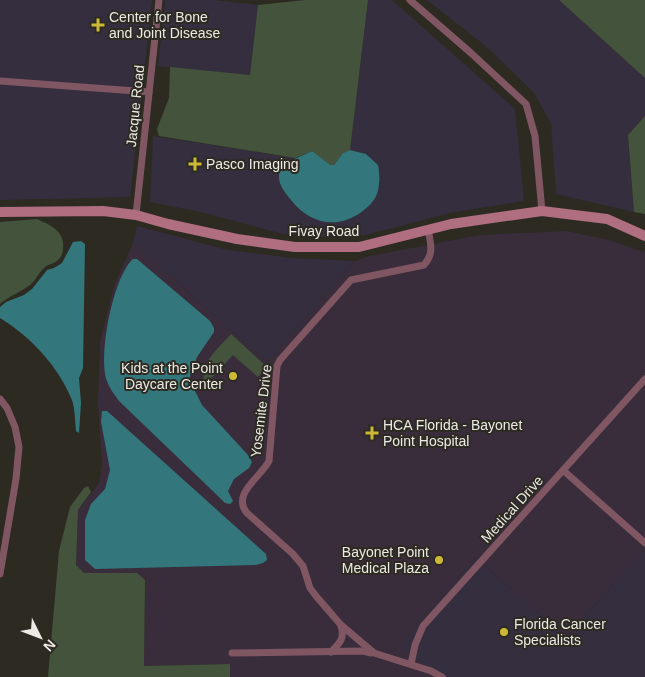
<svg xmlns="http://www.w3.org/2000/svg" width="645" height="677" font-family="Helvetica,sans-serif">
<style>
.commercial{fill:#352e3e}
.medical{fill:#392d3b}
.green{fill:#44543c}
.water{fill:#33777d}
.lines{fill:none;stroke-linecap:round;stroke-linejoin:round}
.street{stroke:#805662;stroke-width:7}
.secondary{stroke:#b06e81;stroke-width:10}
.poi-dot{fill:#cdb938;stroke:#2d2a22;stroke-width:2}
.labels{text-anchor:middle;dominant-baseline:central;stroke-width:4;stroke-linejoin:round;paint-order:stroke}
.poi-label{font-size:14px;fill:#eceae5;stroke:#2d2a22;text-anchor:start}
.street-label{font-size:14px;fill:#eceae5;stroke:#2d2a22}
</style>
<rect width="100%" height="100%" fill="#2d2a22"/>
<g class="commercial">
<polygon points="0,0 152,0 130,197 0,200"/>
<polygon points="165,0 214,0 258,5 250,76 158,66"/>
<polygon points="368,0 392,0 515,109 524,201 454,212 365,235 327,237 283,234 201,212 150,202 153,136 295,158 281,165 378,165 366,154 350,150"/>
<polygon points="427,0 559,0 645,78 645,116 628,135 634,212 556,194 551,123 534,93 488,48"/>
<polygon points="137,226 228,250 292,258 355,261 267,362 133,243"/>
<polygon points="645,549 645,677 435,677 399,646 476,558 566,637"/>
</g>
<polygon class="medical" points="567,231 608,240 645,252 645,549 566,637 476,558 400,646 435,677 230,677 229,664 144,666 145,585 137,573 84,573 76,565 78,510 99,483 102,464 98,403 100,342 114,286 133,243 267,362 355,261 370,256 480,235"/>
<g class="green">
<polygon points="305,0 368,0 350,150 343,153 334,165 330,166 312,151 295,158 159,136 157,129 169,98 170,67 250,75 258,5"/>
<polygon points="559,0 645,0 645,78"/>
<polygon points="645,116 645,214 634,212 628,135"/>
<path d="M37 219C50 225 65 231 63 248 63 252 62 256 59 259 56 263 49 264 45 267 39 272 36 280 30 285 21 292 9 296 0 304V222Z"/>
<path d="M231 334 267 367 258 377 233 355 205 385C198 364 218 349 231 334Z"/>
<polygon points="88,486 91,492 78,510 76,565 84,573 137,573 145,580 144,666 230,664 230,677 48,677 59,551 70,507 84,488"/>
</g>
<g class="water">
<path d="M350 150 366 154 378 165C379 171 380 178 379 184 378 196 373 203 364 210 339 230 311 225 291 200 281 187 276 182 281 165L312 151 330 165H334L343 153Z"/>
<path d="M81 241 85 244 83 368 79 378 81 403 79 433 76 431C75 421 75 409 72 400 58 366 31 337 0 318V307L6 302 24 295 32 289 47 270 54 268 62 263 73 242Z"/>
<path d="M133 259H137L210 321 214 328V332L197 357 189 379 202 405 248 455 252 462 249 468 234 479 228 491 233 501 230 504 225 503 219 497 119 401C115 395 109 388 107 381 98 355 113 277 133 259Z"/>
<polygon points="102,411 107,411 266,554 267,560 263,563 256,565 95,569 85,560 85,520 91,504 105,489 110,470 101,422"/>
</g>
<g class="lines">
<g class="street">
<polyline points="410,0 471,53 526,104 535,136 542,211"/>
<polyline points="0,81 149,92"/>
<polyline points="136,215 159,0"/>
<path d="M428 230C431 244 434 254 424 265L351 280 280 360 277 366 269 461C261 477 231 494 247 513L293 554 303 566 310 588 316 596 341 625 374 653 431 671 442 677"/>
<polyline points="0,399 7,408 15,427 19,447 16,479 0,574"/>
<polyline points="564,471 645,543"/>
<path d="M331 652C340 643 345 638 341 626"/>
<polyline points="232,653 363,651 371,653"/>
<polyline points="411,664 415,645 423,626 645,379"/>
</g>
<polyline class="secondary" points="0,212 103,211 136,215 168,224 237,239 295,247 359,247 451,224 542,211 607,219 645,236"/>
</g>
<g class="poi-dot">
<path d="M95.5 17.5h5v5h5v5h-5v5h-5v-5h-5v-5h5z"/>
<path d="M192.5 156.5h5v5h5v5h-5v5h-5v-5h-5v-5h5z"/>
<circle cx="233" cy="376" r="5"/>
<path d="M369.5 425.5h5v5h5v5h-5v5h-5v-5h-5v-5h5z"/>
<circle cx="439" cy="560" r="5"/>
<circle cx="504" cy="632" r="5"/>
</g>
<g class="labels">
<g class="poi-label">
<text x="109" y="17">Center for Bone<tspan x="109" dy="16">and Joint Disease</tspan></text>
<text x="206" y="164">Pasco Imaging</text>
<text x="223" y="368" text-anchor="end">Kids at the Point<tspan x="223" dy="16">Daycare Center</tspan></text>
<text x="383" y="425">HCA Florida - Bayonet<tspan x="383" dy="16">Point Hospital</tspan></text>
<text x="429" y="552" text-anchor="end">Bayonet Point<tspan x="429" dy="16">Medical Plaza</tspan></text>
<text x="514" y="624">Florida Cancer<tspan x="514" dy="16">Specialists</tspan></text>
</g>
<g class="street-label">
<text transform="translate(135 106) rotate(-84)">Jacque Road</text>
<text x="324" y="231">Fivay Road</text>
<text transform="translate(261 411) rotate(-83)">Yosemite Drive</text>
<text transform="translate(512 509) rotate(-48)">Medical Drive</text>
</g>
</g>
<g transform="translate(40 637) rotate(132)" stroke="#2d2a22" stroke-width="4" paint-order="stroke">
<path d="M0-4L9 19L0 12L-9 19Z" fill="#eceae5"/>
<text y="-8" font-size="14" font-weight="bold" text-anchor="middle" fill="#eceae5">N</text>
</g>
</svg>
